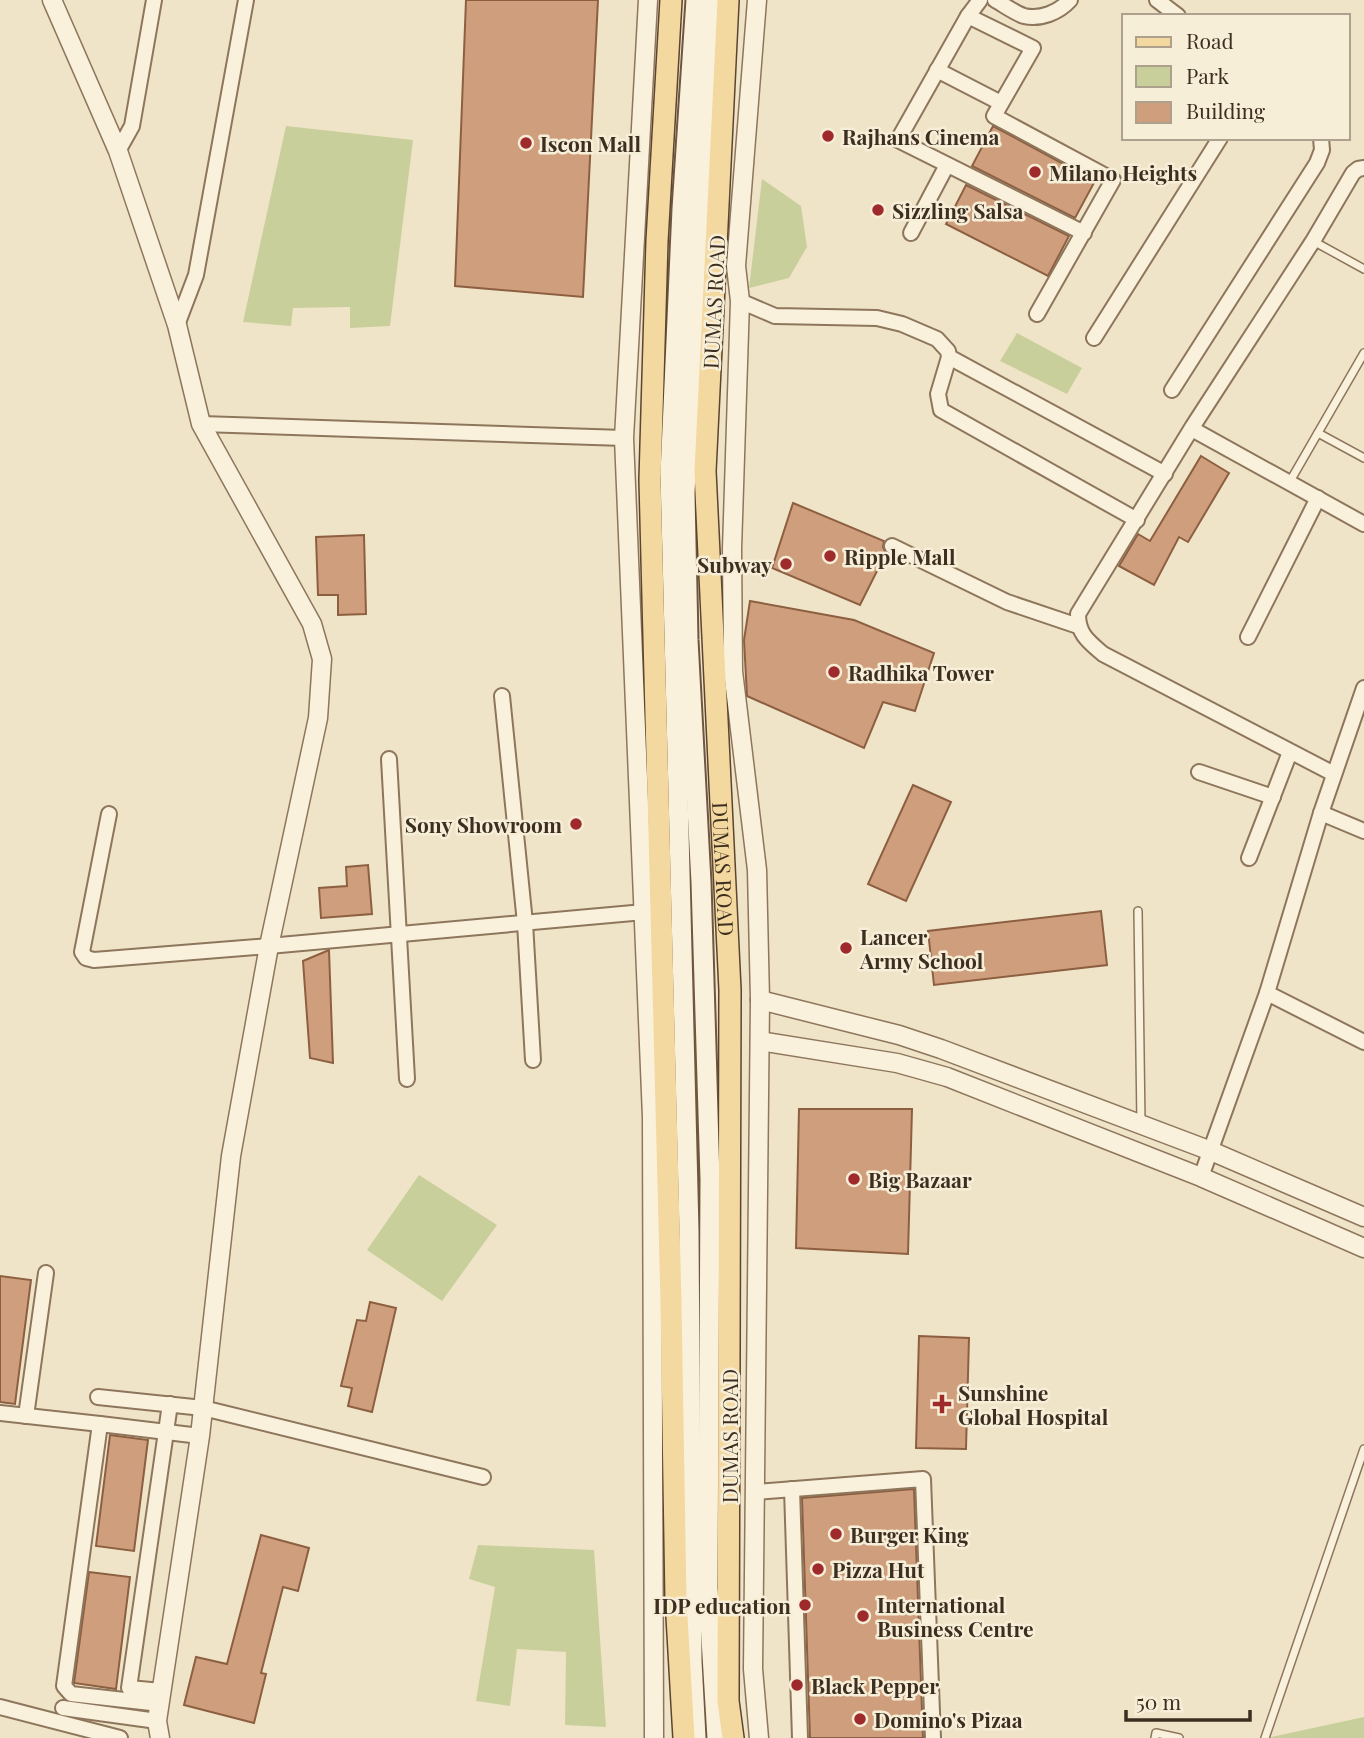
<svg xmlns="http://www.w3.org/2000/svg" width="1364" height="1738" font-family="'Playfair Display',serif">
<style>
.green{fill:#c9cf9b}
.building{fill:#cf9f7d;stroke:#8d5f41;stroke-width:2}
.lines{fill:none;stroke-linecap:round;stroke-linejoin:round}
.service-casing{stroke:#8d765c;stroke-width:10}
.minor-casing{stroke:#8d765c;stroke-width:18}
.tertiary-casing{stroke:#8d765c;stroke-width:21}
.secondary-casing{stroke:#6f573f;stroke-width:23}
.primary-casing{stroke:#5b4430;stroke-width:24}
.service{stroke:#faf1dc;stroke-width:7}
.minor{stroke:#faf1dc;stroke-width:14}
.tertiary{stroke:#faf1dc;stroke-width:18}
.secondary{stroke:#faf1dc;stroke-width:19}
.primary{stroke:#f3d9a0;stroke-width:21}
.poi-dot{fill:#9e2a2b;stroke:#f7eed8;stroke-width:2.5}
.labels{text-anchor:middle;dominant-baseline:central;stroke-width:5;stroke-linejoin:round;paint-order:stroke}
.poi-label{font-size:21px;font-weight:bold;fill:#3d2e20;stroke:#f7eed8;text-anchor:start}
.street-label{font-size:21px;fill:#3d2e20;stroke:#f7eed8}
</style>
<rect width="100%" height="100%" fill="#f0e4c8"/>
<g class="green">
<polygon points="286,126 413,140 390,326 350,328 350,307 293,308 291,326 243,322"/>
<polygon points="762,179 801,206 807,247 789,278 749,288"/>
<polygon points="1017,333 1082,368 1067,394 1000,361"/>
<polygon points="419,1175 497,1225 442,1301 367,1250"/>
<polygon points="478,1545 594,1550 606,1727 565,1725 566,1652 517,1649 510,1706 476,1701 495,1587 469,1579"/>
<polygon points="1364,1717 1364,1738 1266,1738"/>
</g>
<g class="building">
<polygon points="466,0 598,0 583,297 455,286"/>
<polygon points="993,126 1095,181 1075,218 972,166"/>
<polygon points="966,185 1069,236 1048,276 946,224"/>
<polygon points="1201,456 1229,473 1188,542 1179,537 1154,585 1119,566 1138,534 1150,541"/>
<polygon points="793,503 884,541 883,547 886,553 860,605 772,568"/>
<polygon points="364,535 366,614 338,615 338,595 318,595 316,537"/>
<polygon points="750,601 854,620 934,653 915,711 883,702 864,748 747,696 744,640"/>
<polygon points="913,785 951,802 906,901 868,884"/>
<polygon points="368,865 372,914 321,918 319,888 347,886 346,867"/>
<polygon points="1101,911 1107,965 934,985 928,931"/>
<polygon points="329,950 333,1063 310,1058 303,961"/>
<polygon points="799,1109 912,1109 908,1254 796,1248"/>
<polygon points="0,1276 31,1280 15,1404 0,1402"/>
<polygon points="370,1302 396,1308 372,1412 348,1406 352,1388 341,1386 357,1320 366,1321"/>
<polygon points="919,1336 969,1338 966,1449 916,1448"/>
<polygon points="110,1435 148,1440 134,1551 96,1546"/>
<polygon points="914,1489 923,1738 810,1738 802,1498"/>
<polygon points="261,1535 309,1548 298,1591 283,1587 261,1673 266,1674 254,1723 184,1705 196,1657 227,1664"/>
<polygon points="89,1572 130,1577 116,1689 74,1683"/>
</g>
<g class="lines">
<defs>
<g id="service">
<polyline points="1313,241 1364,269"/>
<polyline points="1318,433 1364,458"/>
<polyline points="1289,483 1364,353"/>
<polyline points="1138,911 1141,1123"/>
<polyline points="1155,1738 1156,1733 1179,1738"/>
<polyline points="1265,1738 1364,1449"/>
</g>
<g id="minor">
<path d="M995 0C1004 5 1015 13 1024 16 1041 20 1059 12 1070 0"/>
<polyline points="1157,0 1178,16"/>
<polyline points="968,16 980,0"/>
<polyline points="937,70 1001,103"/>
<polyline points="118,151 132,126 154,0"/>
<polyline points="911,233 947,165"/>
<polyline points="740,301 775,316 877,318 902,324 937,339 948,351 949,357 938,394 941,410 1137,520"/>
<polyline points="1037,314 1113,180 994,116 1033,48 968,16 898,140 1084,233"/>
<polyline points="177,325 196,275 246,0"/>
<polyline points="1094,338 1220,138"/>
<polyline points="949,357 1165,474"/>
<polyline points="1172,390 1317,163 1322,150 1321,138"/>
<polyline points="201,424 624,438"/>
<polyline points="1192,429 1364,524"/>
<polyline points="892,546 1007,602 1078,626"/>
<polyline points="1248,637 1318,498"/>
<polyline points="502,696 525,923 533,1060"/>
<polyline points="389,759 407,1079"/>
<polyline points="1199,772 1273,797"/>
<path d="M1334 774 1103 654C1088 641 1078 634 1078 614L1193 426 1313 241 1353 173 1358 169 1364 168"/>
<polyline points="1321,813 1364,831"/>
<polyline points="109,814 82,952 86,958 94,960 269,946 644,912"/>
<polyline points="1249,858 1290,752"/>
<polyline points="1267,993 1364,1042"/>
<polyline points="1201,1177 1267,993 1321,813 1364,688"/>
<polyline points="98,1397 203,1408 483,1477"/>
<polyline points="0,1413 100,1424 64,1686 71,1694 160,1704"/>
<polyline points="26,1416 46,1273"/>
<polyline points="100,1424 200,1436"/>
<polyline points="792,1489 800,1738"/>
<polyline points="755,1492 923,1479 933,1738"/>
<polyline points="162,1691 129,1688 170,1404"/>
<polyline points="0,1707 120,1738"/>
<polyline points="63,1708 157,1721"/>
</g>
<g id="tertiary">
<polyline points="52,0 118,151 177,325 201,424 312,624 322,659 318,718 269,946 231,1156 200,1436 157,1721 160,1738"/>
<polyline points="648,0 624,438 652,1117 654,1738"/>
<polyline points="757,0 736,266 740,301 732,549 733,671 757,870 760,1000 753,1669 759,1738"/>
<polyline points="760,1000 899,1035 941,1049 1211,1151 1364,1217"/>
<polyline points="760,1041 897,1063 947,1077 1201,1177 1364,1248"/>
</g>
<g id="secondary">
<polyline points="696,0 682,209 670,474 689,1231 692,1661 696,1738"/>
<polyline points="710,0 685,493 688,640 701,882 710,1179 708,1588 717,1738"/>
</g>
<g id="primary">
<polyline points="671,0 657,241 650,480 671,1303 676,1599 684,1738"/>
<path id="s1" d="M728 0 705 471 730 990 728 1701 733 1738"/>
</g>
</defs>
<use href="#service" class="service-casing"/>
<use href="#minor" class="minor-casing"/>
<use href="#tertiary" class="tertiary-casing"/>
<use href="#secondary" class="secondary-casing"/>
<use href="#primary" class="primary-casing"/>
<use href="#service" class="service"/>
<use href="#minor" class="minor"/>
<use href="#tertiary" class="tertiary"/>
<use href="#secondary" class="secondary"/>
<use href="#primary" class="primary"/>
</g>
<g class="poi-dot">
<circle cx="828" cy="136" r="7"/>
<circle cx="526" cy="143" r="7"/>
<circle cx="1035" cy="172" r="7"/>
<circle cx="878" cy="210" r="7"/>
<circle cx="830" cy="556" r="7"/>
<circle cx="786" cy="564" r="7"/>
<circle cx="834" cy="672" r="7"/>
<circle cx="576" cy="824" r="7"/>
<circle cx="846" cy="948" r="7"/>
<circle cx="854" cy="1179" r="7"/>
<path d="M938.5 1393.5h7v7h7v7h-7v7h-7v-7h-7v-7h7z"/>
<circle cx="836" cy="1534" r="7"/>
<circle cx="818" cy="1569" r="7"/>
<circle cx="805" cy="1605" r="7"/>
<circle cx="863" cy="1616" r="7"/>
<circle cx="797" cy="1685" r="7"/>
<circle cx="860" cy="1719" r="7"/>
</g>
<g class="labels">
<g class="poi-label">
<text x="842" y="136">Rajhans Cinema</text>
<text x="540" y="143">Iscon Mall</text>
<text x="1049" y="172">Milano Heights</text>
<text x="892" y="210">Sizzling Salsa</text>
<text x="844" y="556">Ripple Mall</text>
<text x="772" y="564" text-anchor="end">Subway</text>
<text x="848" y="672">Radhika Tower</text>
<text x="562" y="824" text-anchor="end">Sony Showroom</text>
<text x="860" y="936">Lancer<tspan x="860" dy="24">Army School</tspan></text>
<text x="868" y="1179">Big Bazaar</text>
<text x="958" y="1392">Sunshine<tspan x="958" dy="24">Global Hospital</tspan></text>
<text x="850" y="1534">Burger King</text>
<text x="832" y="1569">Pizza Hut</text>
<text x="877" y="1604">International<tspan x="877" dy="24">Business Centre</tspan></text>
<text x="791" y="1605" text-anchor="end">IDP education</text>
<text x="811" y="1685">Black Pepper</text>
<text x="874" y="1719">Domino's Pizaa</text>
</g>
<g class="street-label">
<text transform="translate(713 302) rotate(-87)">DUMAS ROAD</text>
<text stroke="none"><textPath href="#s1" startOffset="870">DUMAS ROAD</textPath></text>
<text transform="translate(729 1436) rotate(-90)">DUMAS ROAD</text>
</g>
</g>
<rect x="1122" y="14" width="228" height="126" fill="#f7eed8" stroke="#ada18e" stroke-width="2"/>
<rect x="1136" y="37" width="35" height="10" fill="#f3d9a0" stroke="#ada18e" stroke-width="2"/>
<text x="1186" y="49" font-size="21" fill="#3d2e20">Road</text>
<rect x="1136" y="66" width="35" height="21" fill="#c9cf9b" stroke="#ada18e" stroke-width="2"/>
<text x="1186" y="84" font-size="21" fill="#3d2e20">Park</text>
<rect x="1136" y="102" width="35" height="21" fill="#cf9f7d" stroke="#ada18e" stroke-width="2"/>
<text x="1186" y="119" font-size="21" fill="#3d2e20">Building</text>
<path d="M1126 1710v10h124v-10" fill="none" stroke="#3d2e20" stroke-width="3.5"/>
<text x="1136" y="1710" font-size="21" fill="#3d2e20" stroke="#f7eed8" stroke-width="5" paint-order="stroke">50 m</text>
</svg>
